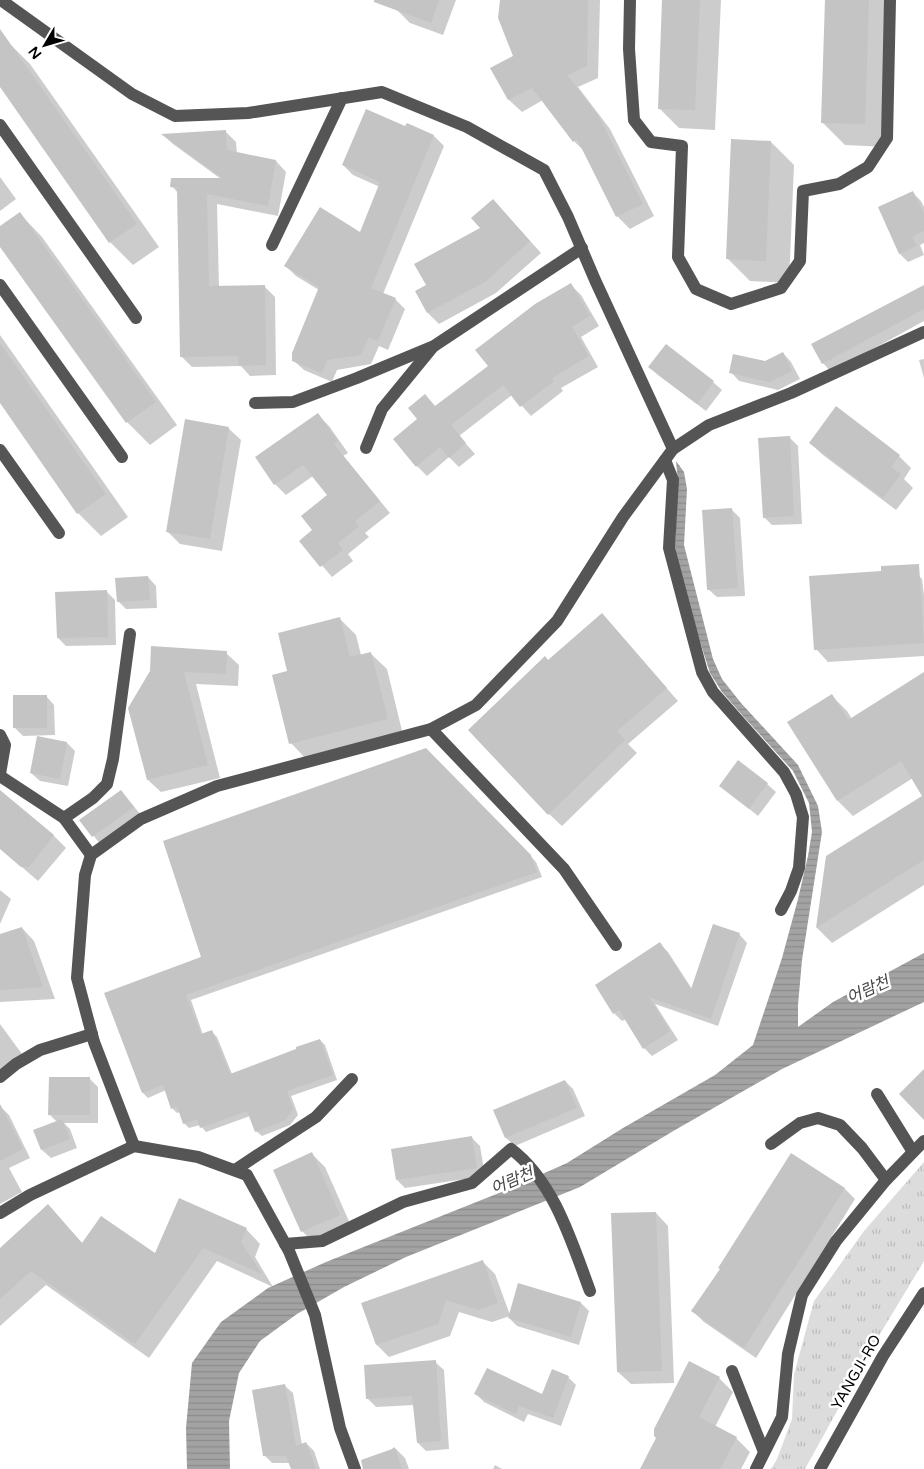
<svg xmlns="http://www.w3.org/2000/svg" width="924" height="1469" font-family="'Varela Round','Noto Sans KR',sans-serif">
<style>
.grass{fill:url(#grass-tufts)}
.water{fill:url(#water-rules)}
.shadow{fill:#0003}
.building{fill:#c4c4c4}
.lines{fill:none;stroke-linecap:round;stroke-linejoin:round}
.minor{stroke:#555;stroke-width:12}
.labels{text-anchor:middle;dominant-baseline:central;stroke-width:5;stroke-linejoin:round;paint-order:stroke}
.street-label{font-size:15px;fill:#000;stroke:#fff}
.water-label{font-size:16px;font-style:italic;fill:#444;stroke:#fff}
</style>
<defs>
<pattern id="grass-tufts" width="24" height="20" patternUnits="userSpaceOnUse" patternTransform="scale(1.25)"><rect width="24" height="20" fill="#dcdcdc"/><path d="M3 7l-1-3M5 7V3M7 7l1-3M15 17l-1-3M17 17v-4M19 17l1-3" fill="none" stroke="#bbb"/></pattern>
<pattern id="water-rules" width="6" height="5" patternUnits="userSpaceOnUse" patternTransform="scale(1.25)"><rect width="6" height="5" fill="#a3a3a3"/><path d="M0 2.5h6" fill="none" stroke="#8b8b8b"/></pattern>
</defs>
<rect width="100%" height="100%" fill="#fff"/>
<polygon class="grass" points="924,1162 924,1261 874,1344 805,1469 771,1469 777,1459 792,1419 794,1374 814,1301 864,1231"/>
<polygon class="water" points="676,461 684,472 687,489 684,545 713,659 722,679 741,703 798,765 818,806 822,832 802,960 798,1005 798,1027 833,1002 924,953 924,1002 782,1069 675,1130 580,1187 406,1257 344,1287 297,1314 260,1341 239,1373 229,1421 230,1469 187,1469 186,1428 192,1363 221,1322 268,1288 326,1262 504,1191 567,1163 623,1128 715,1075 753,1045 782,958 798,899 808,856 812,832 809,803 793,771 743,716 722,692 710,673 677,569 675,545 678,481"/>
<g class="shadow">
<polygon points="401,0 456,0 443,35 410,23 397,10"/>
<polygon points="501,0 600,0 598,78 578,87 610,129 654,216 630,229 617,216 585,152 574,141 543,100 522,112 509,100 492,68 514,56"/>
<polygon points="663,0 721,0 715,130 679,128 659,108"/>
<polygon points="826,0 892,0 887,147 845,145 822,122"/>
<polygon points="7,41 30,64 159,247 133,265 110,242 0,85 0,46"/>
<polygon points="407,125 434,136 444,146 383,294 395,299 405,309 388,350 379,346 371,364 337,370 332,382 304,370 293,360 319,290 296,276 286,266 361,234 380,187 353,175 343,165 406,128"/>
<polygon points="225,131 236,142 237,154 276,161 286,172 278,216 217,204 219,287 264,286 275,297 276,375 250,376 241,366 192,367 181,356 178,193 172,186 221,179 173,144 163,135"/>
<polygon points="771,142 794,165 789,283 750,281 727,258"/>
<polygon points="0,177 16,199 0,211"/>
<polygon points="913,193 921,201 924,207 924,243 920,245 924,255 908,262 900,254 879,208"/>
<polygon points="504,212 541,253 496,293 439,324 428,313 416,292 428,286 482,228"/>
<polygon points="20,214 42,237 177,425 150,445 127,422 0,245 0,228"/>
<polygon points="571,285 581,295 599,326 581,337 598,367 561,388 563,391 531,416 512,395 459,436 475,454 459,467 449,457 427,476 417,466 435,407 490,366"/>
<polygon points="924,287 924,321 831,372 823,363"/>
<polygon points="0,335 128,517 101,536 78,513 0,401"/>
<polygon points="783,353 791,362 800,379 778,390 739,381 731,372 765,362"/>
<polygon points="924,359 924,378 919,360"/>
<polygon points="650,367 713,382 722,390 706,411 658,375"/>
<polygon points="318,415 329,426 348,453 343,456 390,513 365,533 369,537 348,554 353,561 332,577 301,541 314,531 328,495 313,476 286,495 275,484"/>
<polygon points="228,428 241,440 222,551 180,544 167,531"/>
<polygon points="789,437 798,446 802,524 772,525 764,517"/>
<polygon points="810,443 899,456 911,468 904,479 913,488 896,510 823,455"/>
<polygon points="732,510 740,518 745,596 717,597 708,589"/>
<polygon points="909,566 922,579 924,595 924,656 828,662 816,649 882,572"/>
<polygon points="148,577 156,586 157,608 126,609 118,601"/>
<polygon points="106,591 115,600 116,645 66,646 58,638"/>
<polygon points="602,615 678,701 628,744 637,753 562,826 549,814 548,661"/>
<polygon points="339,618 356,635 361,655 370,653 387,669 403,735 307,760 291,743 289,672"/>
<polygon points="226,653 239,665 238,686 196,684 220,778 161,792 148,780 130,708 151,671"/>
<polygon points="924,673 924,796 913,778 853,816 838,801 789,723 832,696 847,711 852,719"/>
<polygon points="46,696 54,705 55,735 23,736 14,727"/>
<polygon points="67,743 75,751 68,786 40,781 31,773"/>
<polygon points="426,749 536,862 542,877 191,1000 203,1035 211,1031 217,1037 232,1074 320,1040 325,1045 337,1080 291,1096 298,1115 290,1125 262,1136 256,1131 250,1116 206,1132 200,1125 189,1128 184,1123 180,1112 177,1113 172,1108 166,1090 148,1098 143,1093 105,994 203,958"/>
<polygon points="767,784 776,792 758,816 721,786"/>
<polygon points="121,791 141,815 101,845 81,820"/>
<polygon points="0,792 54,836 66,848 38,881 0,848"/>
<polygon points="924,796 924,885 832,943 817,928 827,857"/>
<polygon points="0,890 11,899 0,924"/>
<polygon points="22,928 34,941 55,999 0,1002 0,936"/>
<polygon points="739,934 747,943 718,1026 655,1004 678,1040 652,1056 644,1048 626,1019 622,1021 614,1013 660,944 668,952 692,989"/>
<polygon points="0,1024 22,1054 0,1071"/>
<polygon points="89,1078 98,1087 98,1123 64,1123 70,1129 77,1148 51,1158 42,1150 35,1131 57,1122 50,1115"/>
<polygon points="565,1081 573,1089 585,1116 515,1146 506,1138 495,1111"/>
<polygon points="0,1106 9,1115 30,1158 9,1168 22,1192 0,1204"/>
<polygon points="472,1138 480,1146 485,1176 405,1188 397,1180"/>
<polygon points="312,1154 325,1167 352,1228 315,1244 302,1231"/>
<polygon points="792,1155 845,1189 855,1199 756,1358 704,1322 693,1311 722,1269"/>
<polygon points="51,1209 83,1244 155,1255 246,1229 260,1244 255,1257 273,1287 217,1261 149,1358 46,1285 0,1326 0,1250"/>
<polygon points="656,1213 668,1226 674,1383 631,1384 618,1372"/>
<polygon points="483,1262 495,1274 510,1315 581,1303 589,1311 579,1345 517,1326 509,1318 510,1316 492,1322 459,1312 450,1336 389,1357 377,1345 362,1304"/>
<polygon points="435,1362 444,1370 449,1449 426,1451 418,1443 414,1405 376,1407 368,1399"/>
<polygon points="568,1377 576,1385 561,1426 528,1414 524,1422 484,1402 476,1394 543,1396"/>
<polygon points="719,1378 733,1392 715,1427 736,1438 750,1452 741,1469 641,1469"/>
<polygon points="285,1386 293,1393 302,1445 306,1443 314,1451 320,1469 292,1469 290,1463 272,1463 264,1455"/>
<polygon points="394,1447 405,1458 409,1469 373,1469"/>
<polygon points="495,1465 502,1469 493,1469"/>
</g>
<g class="building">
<polygon points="374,0 439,0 431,23 374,2"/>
<polygon points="500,0 588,0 587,66 567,75 598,115 643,204 616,217 577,139 573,142 532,88 508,100 490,68 513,56 498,18"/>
<polygon points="662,0 700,0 695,110 658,109"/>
<polygon points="825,0 869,0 865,124 821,123"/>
<polygon points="0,29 137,224 109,243 0,87"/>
<polygon points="366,109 405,126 407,123 434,135 371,288 396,298 378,341 369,337 361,355 327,360 322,373 292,361 292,353 319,287 284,266 320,207 360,232 380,182 342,165"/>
<polygon points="226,130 227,150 276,160 268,206 207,194 209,286 265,285 266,365 239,366 238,356 180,357 177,188 170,187 171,178 222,178 161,134"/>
<polygon points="731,139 771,141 766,261 726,259"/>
<polygon points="913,191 924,214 924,231 912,237 917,246 899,254 878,207"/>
<polygon points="493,199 530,241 485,282 427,313 415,291 426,285 414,264 480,228 471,218"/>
<polygon points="20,212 156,402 126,423 0,247 0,226"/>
<polygon points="571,283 590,316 572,327 589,356 552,378 554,381 520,407 503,385 451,425 466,443 449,458 440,447 416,467 393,439 417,419 408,408 425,394 435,406 488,366 475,350 535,304"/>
<polygon points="924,285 924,309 822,364 811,344"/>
<polygon points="0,343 106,494 77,514 0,403"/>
<polygon points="666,344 714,381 697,404 648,367"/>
<polygon points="783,352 792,371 769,382 729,373 733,354 765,361"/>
<polygon points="836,406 900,455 891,467 901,474 883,498 809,443"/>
<polygon points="318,413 338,441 334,444 380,501 355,521 359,526 338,543 343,550 320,567 299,541 312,530 301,516 327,495 303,465 274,485 255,457"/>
<polygon points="185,419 229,427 210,539 166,532"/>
<polygon points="790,436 794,516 763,518 758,438"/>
<polygon points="732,508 738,588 707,590 702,510"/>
<polygon points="919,564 924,643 814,650 809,576 881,571 881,566"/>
<polygon points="148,576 150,600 117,602 115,578"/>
<polygon points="107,590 108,637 57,638 55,592"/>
<polygon points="602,613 667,688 617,731 625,740 548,815 468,730 545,656 548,660"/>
<polygon points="340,617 350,657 371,652 388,719 289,744 272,675 287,671 278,633"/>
<polygon points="151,646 227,651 226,674 184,672 208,765 147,780 128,708 150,671"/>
<polygon points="924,672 924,860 816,928 826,856 922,796 901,761 837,801 787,722 832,694 848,720"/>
<rect x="13" y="695" width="34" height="33"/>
<polygon points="37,736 67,742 60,779 30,773"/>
<polygon points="426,748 531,855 537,872 186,995 201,1034 212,1030 230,1074 296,1049 296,1047 320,1039 333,1075 287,1091 293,1109 285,1120 255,1132 247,1111 200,1128 197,1119 183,1124 177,1106 171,1109 163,1085 142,1093 104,993 201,957 163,841"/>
<polygon points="738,760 768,783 749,809 719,786"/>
<polygon points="0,790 54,835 29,867 21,867 0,849"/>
<polygon points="121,790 134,807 92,837 79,820"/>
<polygon points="713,924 740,933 711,1019 649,997 670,1031 643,1049 619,1010 613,1014 595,985 660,942 691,989"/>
<polygon points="22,927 43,987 0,990 0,934"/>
<polygon points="924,1069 924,1120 899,1094"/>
<polygon points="49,1077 90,1077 90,1115 48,1115"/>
<polygon points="565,1080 577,1108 505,1138 493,1110"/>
<polygon points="0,1104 23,1149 0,1161"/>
<polygon points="62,1119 70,1139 41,1150 33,1130"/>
<polygon points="472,1136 477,1168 396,1180 391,1149"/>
<polygon points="312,1152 340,1215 301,1232 273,1170"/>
<polygon points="791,1153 845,1188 744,1348 691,1311 720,1269 718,1268"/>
<polygon points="179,1198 247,1228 241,1242 262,1274 203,1248 135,1344 31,1271 0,1299 0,1248 48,1204 82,1243 101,1216 155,1253"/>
<polygon points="656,1212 662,1371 617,1372 611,1213"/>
<polygon points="483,1260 498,1303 479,1310 446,1300 438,1324 376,1345 361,1303"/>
<polygon points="518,1283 581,1302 571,1337 508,1318"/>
<polygon points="436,1360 441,1441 417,1443 412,1396 366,1399 364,1365"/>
<polygon points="689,1361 720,1377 699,1417 737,1437 720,1469 640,1469 656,1438 654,1436 654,1429"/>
<polygon points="487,1368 542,1394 552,1369 569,1376 553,1418 519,1406 516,1414 474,1394"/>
<polygon points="285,1384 296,1446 306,1442 316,1469 291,1469 286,1456 263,1456 252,1390"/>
<polygon points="395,1448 402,1469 363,1469 361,1460"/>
</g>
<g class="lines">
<g class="minor">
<polyline points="1,0 132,94 175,116 248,113 382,92 467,127 544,170 568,217 595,280 673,449"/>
<polyline points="630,0 629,49 634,120 651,142 682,146 678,257 696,289 731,304 781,288 800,261 803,191 839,184 868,167 887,138 890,0"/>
<polyline points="0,125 136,318"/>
<polyline points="272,245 342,98"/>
<polyline points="0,285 122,457"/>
<polyline points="255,403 293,402 357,378 434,346 582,248"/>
<polyline points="366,448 382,409 432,348"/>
<polyline points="0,450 59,533"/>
<polyline points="665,460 673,480 669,548 702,672 713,692 784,772 796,794 803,817 799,868 791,891 781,910"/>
<polyline points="431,729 564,869 616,945"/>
<polyline points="0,735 5,745 0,774"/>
<polyline points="0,776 64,818 91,855"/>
<polyline points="64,818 93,798 107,784 113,759 130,634"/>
<polyline points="0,1077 16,1064 40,1050 92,1034"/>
<polyline points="877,1094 913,1152"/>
<polyline points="771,1144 800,1123 818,1118 840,1125 862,1148 886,1180"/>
<polyline points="134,1146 94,1042 77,978 85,875 91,855 141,819 217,786 431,729 476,705 557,621 623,517 673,449 709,425 791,393 924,332"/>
<polyline points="235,1170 256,1156 316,1117 352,1079"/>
<polyline points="0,1213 30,1195 134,1146 198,1157 247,1175 289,1251 315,1315 340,1428 355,1469"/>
<path d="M285 1244 322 1241 403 1202 472 1183 511 1149C554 1181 572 1243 590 1291"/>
<polyline points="732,1371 764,1452"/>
<polyline points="756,1469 782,1417 788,1354 802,1295 836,1241 886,1180 924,1141"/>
<polyline points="820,1469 883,1356 924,1293"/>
</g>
</g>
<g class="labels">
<g class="street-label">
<text transform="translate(856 1372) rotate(-60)">YANGJI-RO</text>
</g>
<g class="water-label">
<text transform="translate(868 990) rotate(-24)">어람천</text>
<text transform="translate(512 1181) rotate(-23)">어람천</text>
</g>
</g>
<g transform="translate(45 45) rotate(232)" stroke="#ffffff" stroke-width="4" paint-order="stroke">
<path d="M0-4L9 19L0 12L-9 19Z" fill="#000000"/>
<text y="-8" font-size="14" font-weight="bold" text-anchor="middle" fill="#000000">N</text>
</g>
</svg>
